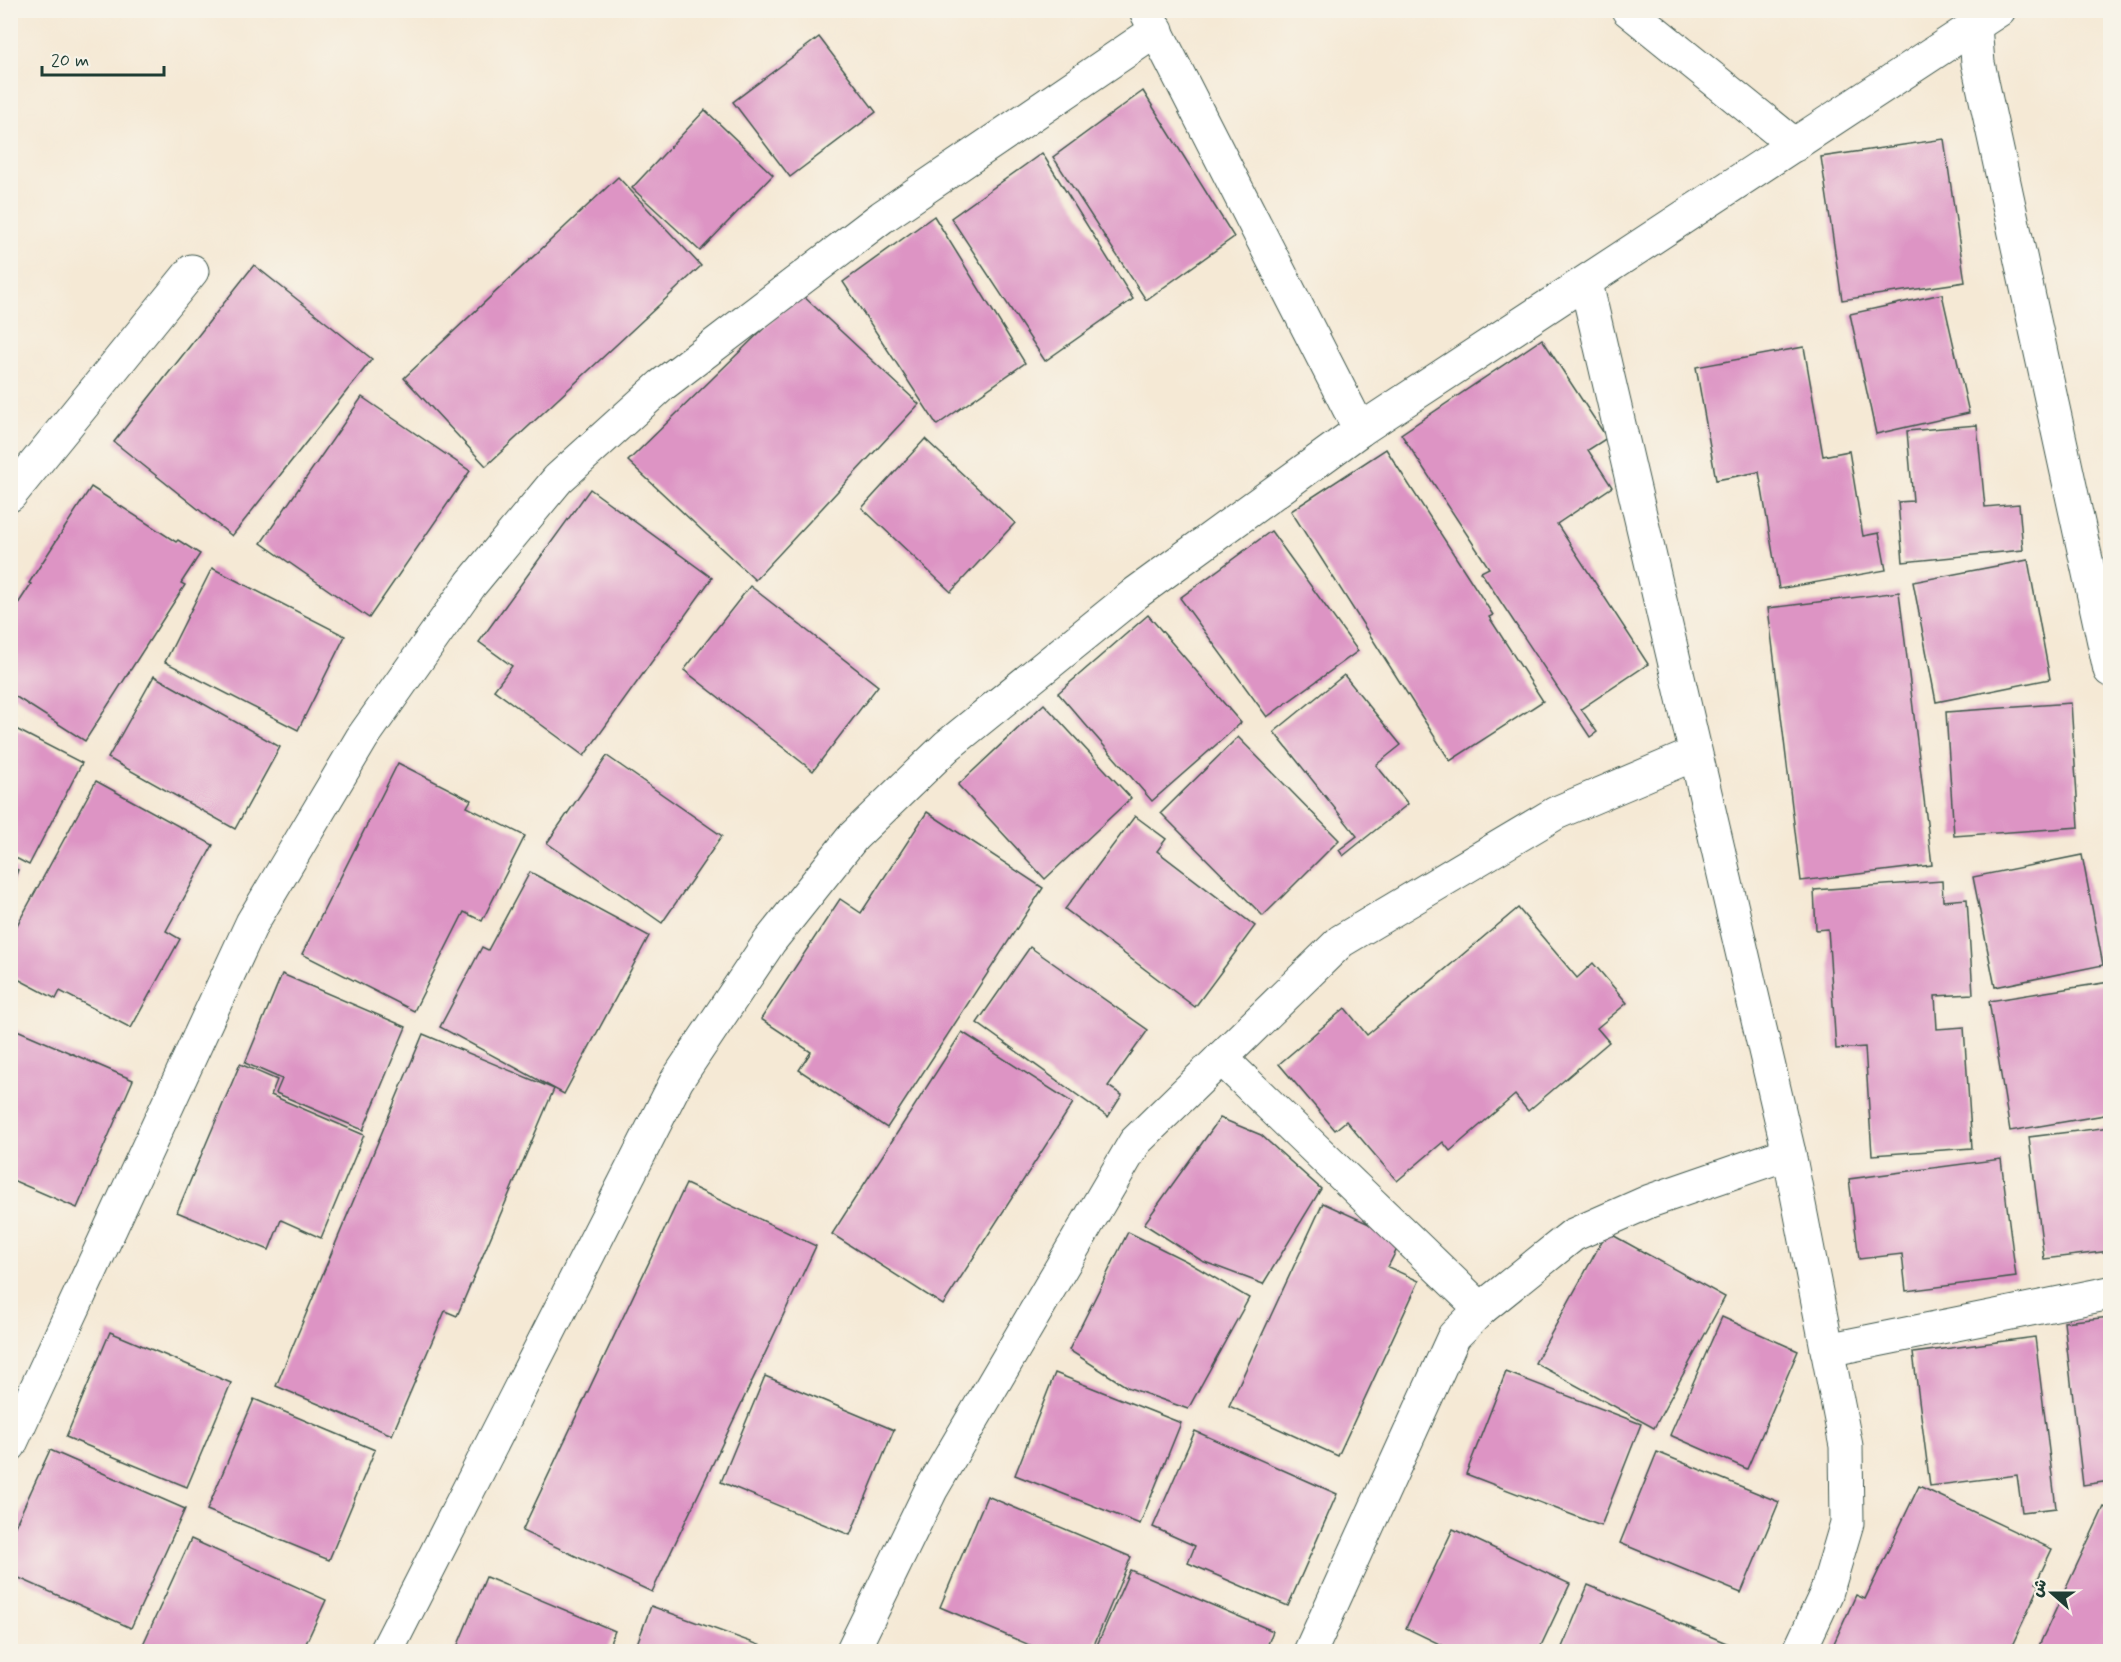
<svg xmlns="http://www.w3.org/2000/svg" width="2121" height="1662" font-family="Mynerve,'Playpen Sans Arabic',sans-serif">
<style>
.building{fill:#dd94c4}
.lines{fill:none;stroke-linecap:round;stroke-linejoin:round}
.street-casing{stroke:#3f574c;stroke-width:35}
.street{stroke:#fff;stroke-width:33}
</style>
<rect width="100%" height="100%" fill="#f7f3e8"/>
<filter id="ink" filterUnits="userSpaceOnUse"><feTurbulence type="fractalNoise" baseFrequency=".0167" numOctaves="2"/><feDisplacementMap in="SourceGraphic" scale="12" xChannelSelector="R" yChannelSelector="G"/><feConvolveMatrix kernelMatrix="1 2 1 2 8 2 1 2 1" color-interpolation-filters="sRGB"/></filter>
<filter id="wash" filterUnits="userSpaceOnUse"><feTurbulence type="fractalNoise" baseFrequency=".008" numOctaves="4" result="noise"/><feDisplacementMap in="SourceGraphic" scale="24" xChannelSelector="R" yChannelSelector="G"/><feGaussianBlur stdDeviation="1.35" result="paint"/><feColorMatrix in="noise" values="0 0 0 0 0 0 0 0 0 0 0 0 0 0 0 0 0 1.4 0 .05"/><feComposite in="paint" operator="in"/></filter>
<g filter="url(#wash)">
<rect width="100%" height="100%" fill="#f5e9d5"/>
<g id="blocks">
<g class="building">
<polygon points="819,37 876,112 790,177 733,102"/>
<polygon points="1143,91 1234,237 1146,300 1053,157"/>
<polygon points="705,110 773,175 700,251 632,188"/>
<polygon points="1944,139 1965,282 1842,300 1821,157"/>
<polygon points="1042,153 1133,299 1045,361 951,218"/>
<polygon points="618,177 701,266 486,466 404,378"/>
<polygon points="934,216 1025,363 937,425 843,282"/>
<polygon points="254,265 372,359 232,536 114,442"/>
<polygon points="800,293 919,404 755,580 628,461"/>
<polygon points="1942,294 1969,413 1876,434 1850,314"/>
<polygon points="1542,339 1607,438 1588,450 1612,487 1557,524 1648,664 1581,709 1597,732 1590,737 1481,572 1489,568 1401,434"/>
<polygon points="1804,347 1823,456 1849,451 1863,536 1879,533 1886,570 1779,589 1759,472 1716,480 1696,367"/>
<polygon points="362,397 470,471 369,618 261,543"/>
<polygon points="1977,425 1985,507 2019,504 2023,550 1903,562 1898,502 1913,501 1907,431"/>
<polygon points="925,439 1015,523 951,592 862,508"/>
<polygon points="1386,449 1493,615 1489,617 1543,701 1450,761 1291,511"/>
<polygon points="91,487 176,542 178,540 200,554 181,583 185,585 85,741 10,693 10,616 31,584 29,583"/>
<polygon points="590,489 712,578 584,756 494,690 512,666 479,642"/>
<polygon points="1271,531 1358,651 1267,717 1180,598"/>
<polygon points="2028,560 2050,679 1936,702 1913,582"/>
<polygon points="212,568 345,636 298,730 165,662"/>
<polygon points="750,586 878,686 813,771 684,670"/>
<polygon points="1899,592 1932,865 1801,881 1768,608"/>
<polygon points="1148,615 1241,723 1152,801 1058,693"/>
<polygon points="1344,675 1401,745 1376,765 1408,804 1343,856 1339,850 1357,836 1274,732"/>
<polygon points="154,676 280,747 235,829 108,758"/>
<polygon points="2071,703 2079,827 1954,836 1946,712"/>
<polygon points="1044,704 1131,798 1045,879 958,785"/>
<polygon points="10,726 82,763 29,865 10,855"/>
<polygon points="1238,737 1339,840 1263,916 1161,813"/>
<polygon points="607,756 722,836 662,923 547,843"/>
<polygon points="398,763 471,800 467,807 525,836 482,921 464,912 414,1011 302,954"/>
<polygon points="96,781 213,845 166,931 180,939 131,1028 60,991 56,999 10,975 10,938"/>
<polygon points="927,812 1043,888 887,1128 799,1070 811,1052 761,1019 840,899 861,913"/>
<polygon points="1135,816 1166,839 1157,851 1255,926 1195,1007 1065,909"/>
<polygon points="2082,855 2103,965 1995,987 1973,877"/>
<polygon points="10,867 18,870 11,887 10,887"/>
<polygon points="530,872 649,936 564,1094 440,1027 482,947 488,950"/>
<polygon points="1942,881 1943,901 1967,899 1973,994 1935,996 1937,1029 1964,1027 1972,1148 1872,1155 1865,1047 1836,1049 1828,929 1816,930 1814,890"/>
<polygon points="1518,908 1577,978 1593,963 1627,1003 1597,1028 1609,1042 1528,1111 1515,1095 1450,1151 1443,1142 1397,1181 1346,1121 1335,1130 1279,1064 1345,1008 1367,1035"/>
<polygon points="1030,947 1148,1030 1108,1086 1122,1095 1108,1117 977,1023"/>
<polygon points="282,974 406,1027 363,1130 276,1093 282,1079 245,1063"/>
<polygon points="2110,982 2110,1114 2010,1131 1989,1001"/>
<polygon points="10,1027 133,1080 77,1208 10,1179"/>
<polygon points="962,1032 1073,1103 943,1305 832,1234"/>
<polygon points="423,1034 554,1089 457,1316 445,1311 392,1435 276,1386"/>
<polygon points="240,1064 277,1080 271,1095 364,1135 321,1238 281,1220 269,1250 177,1212"/>
<polygon points="1220,1118 1261,1135 1321,1189 1263,1284 1202,1261 1144,1224"/>
<polygon points="2110,1127 2110,1251 2044,1259 2029,1137"/>
<polygon points="2001,1159 2016,1277 1906,1291 1902,1254 1859,1259 1849,1179"/>
<polygon points="686,1184 816,1246 652,1592 522,1531"/>
<polygon points="1323,1203 1402,1239 1388,1267 1419,1281 1338,1456 1229,1406"/>
<polygon points="1128,1232 1186,1261 1249,1298 1188,1409 1127,1387 1069,1350"/>
<polygon points="1607,1232 1725,1297 1654,1428 1535,1363"/>
<polygon points="1722,1317 1798,1351 1747,1469 1670,1435"/>
<polygon points="2110,1317 2110,1481 2083,1485 2064,1322"/>
<polygon points="110,1332 231,1383 187,1487 66,1437"/>
<polygon points="2035,1337 2056,1508 2022,1512 2017,1475 1930,1486 1913,1353"/>
<polygon points="1506,1372 1641,1424 1601,1526 1466,1474"/>
<polygon points="1055,1373 1181,1423 1140,1524 1015,1475"/>
<polygon points="765,1376 894,1430 850,1535 721,1482"/>
<polygon points="254,1399 375,1450 329,1560 207,1510"/>
<polygon points="1195,1431 1337,1494 1288,1606 1188,1563 1195,1546 1153,1527"/>
<polygon points="50,1450 185,1509 131,1628 10,1574 10,1537"/>
<polygon points="1657,1452 1779,1502 1741,1593 1620,1543"/>
<polygon points="1919,1486 2052,1549 2036,1583 2040,1585 2009,1652 1830,1652 1856,1595 1865,1599"/>
<polygon points="987,1496 1131,1557 1091,1652 1046,1652 940,1607"/>
<polygon points="2104,1507 2110,1510 2110,1652 2036,1652"/>
<polygon points="1453,1529 1570,1584 1538,1652 1456,1652 1406,1628"/>
<polygon points="191,1539 326,1600 302,1652 140,1651"/>
<polygon points="1130,1570 1273,1631 1265,1652 1094,1652"/>
<polygon points="486,1577 615,1631 606,1652 455,1652"/>
<polygon points="1588,1585 1731,1645 1728,1652 1560,1652"/>
<polygon points="651,1606 776,1651 776,1652 634,1652"/>
</g>
</g>
</g>
<g filter="url(#ink)">
<use href="#blocks" fill-opacity="0" stroke="#3f574c" stroke-width="1.5"/>
<g class="lines">
<defs>
<g id="street">
<polyline points="1628,10 1795,145"/>
<polyline points="1147,13 1360,430"/>
<polyline points="1975,26 1978,63 2110,670"/>
<polyline points="1586,283 1789,1153 1846,1446 1847,1523 1826,1594 1799,1652"/>
<polyline points="10,495 192,271"/>
<polyline points="1221,1058 1481,1309"/>
<polyline points="1827,1350 2110,1293"/>
<polyline points="10,1445 252,923 362,738 471,584 558,479 662,385 882,217 1157,30"/>
<polyline points="386,1652 677,1080 770,941 853,837 947,746 1136,593 1360,430 1999,10"/>
<polyline points="852,1652 931,1490 1135,1142 1341,941 1556,813 1695,754"/>
<polyline points="1310,1652 1454,1336 1481,1309 1573,1235 1650,1201 1789,1153"/>
</g>
</defs>
<use href="#street" class="street-casing"/>
<use href="#street" class="street"/>
</g>
</g>
<rect width="2121" height="1662" fill="none" stroke="#f7f3e8" stroke-width="36"/>
<g transform="translate(2052 1593) rotate(291)" stroke="#f7f3e8" stroke-width="4.5" paint-order="stroke">
<path d="M0-4.5L10 22L0 15L-10 22Z" fill="#1f3d34"/>
<text y="-9" font-size="16" font-weight="bold" text-anchor="middle" fill="#1f3d34">ش</text>
</g>
<path d="M42 66v9h122v-9" fill="none" stroke="#1f3d34" stroke-width="3"/>
<text x="51" y="66" font-size="18" fill="#1f3d34" stroke="#f7f3e8" stroke-width="4.5" paint-order="stroke">20 m</text>
</svg>
